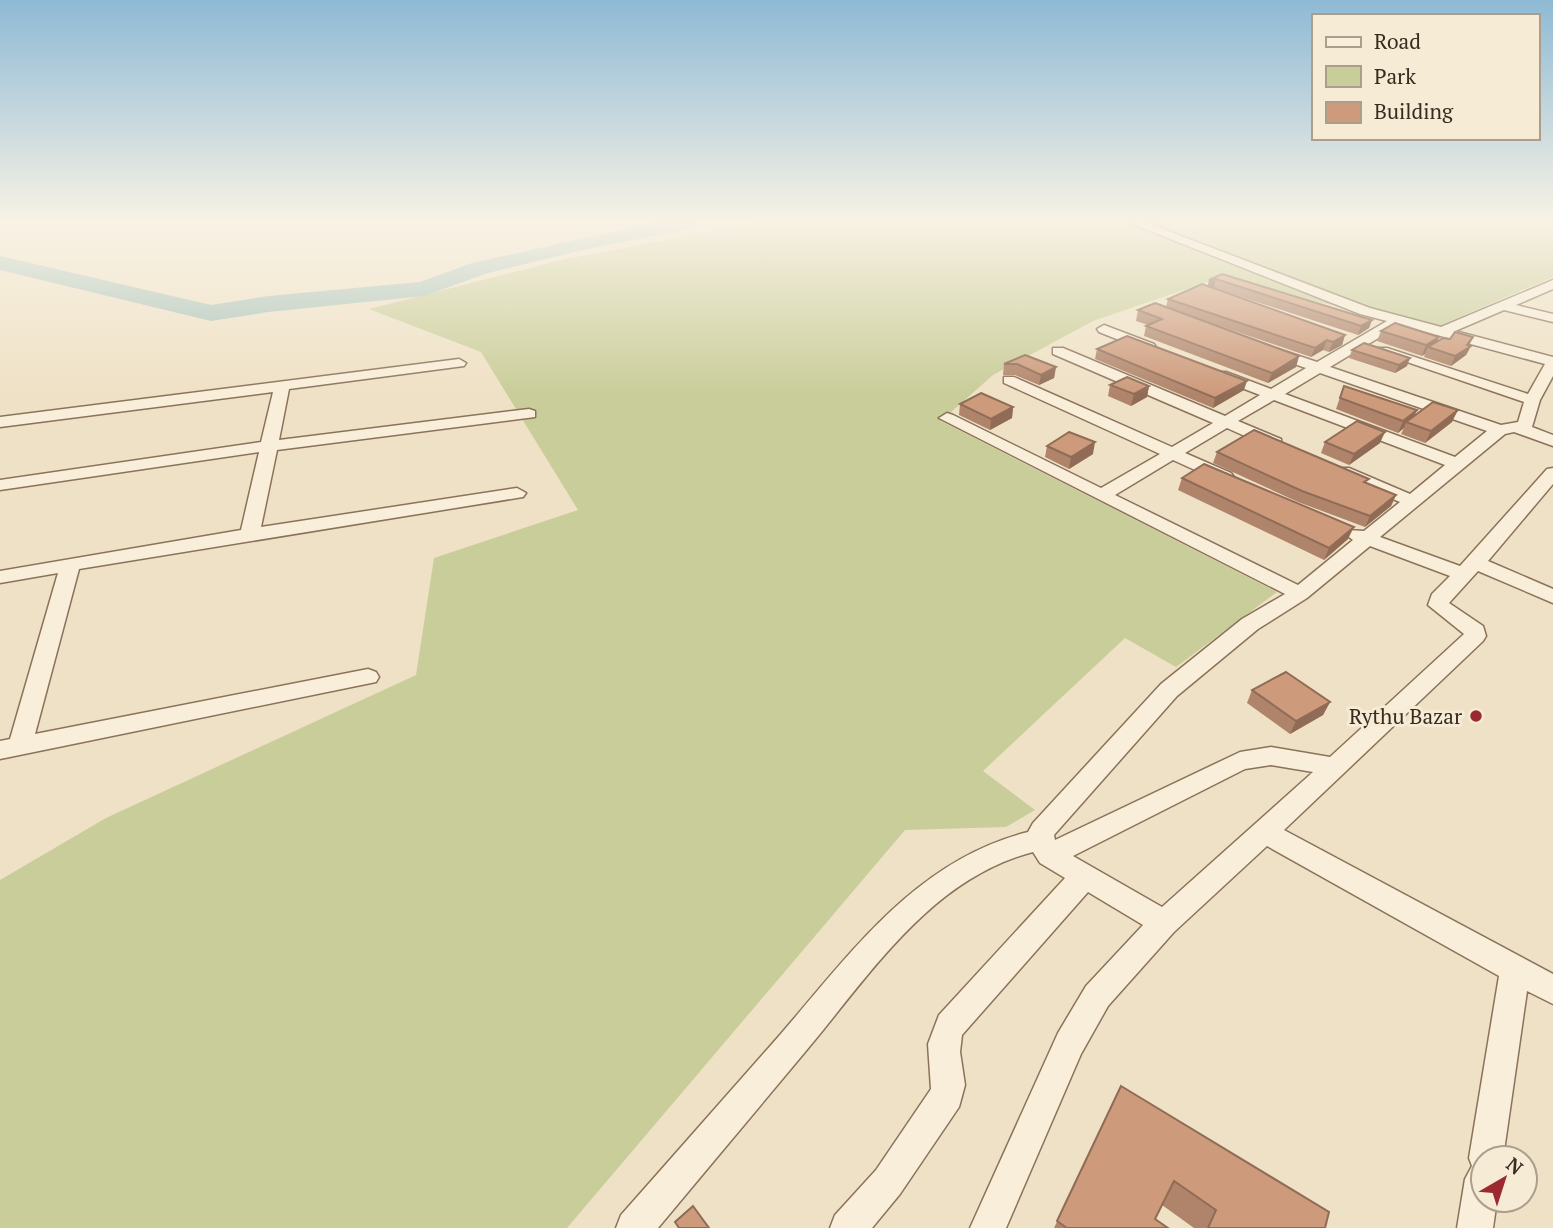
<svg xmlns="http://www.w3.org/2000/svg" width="1553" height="1228" font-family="'PT Serif',serif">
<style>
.green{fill:#c9cd99}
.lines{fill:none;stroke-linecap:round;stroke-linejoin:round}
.river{fill:#a7c2b9;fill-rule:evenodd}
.minor-casing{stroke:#8a725b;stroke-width:3}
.minor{fill:#f9eed9;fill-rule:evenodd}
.wall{fill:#b0846a}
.shaded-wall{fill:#906c56}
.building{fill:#cd9a7b;stroke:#906c56;stroke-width:2}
.poi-dot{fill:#9a2a30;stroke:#f6ebd5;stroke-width:2.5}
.labels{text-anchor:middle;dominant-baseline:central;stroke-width:6;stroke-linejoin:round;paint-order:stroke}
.poi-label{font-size:21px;fill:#3a2b1f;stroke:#f6ebd5;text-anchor:end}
</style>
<rect width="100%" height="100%" fill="#efe1c5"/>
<polygon class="green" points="755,223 1553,223 1553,277 1434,328 1216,279 1093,321 993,375 941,421 1277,592 1176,667 1125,638 983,771 1035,810 1006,827 905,830 567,1228 0,1228 0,880 106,818 416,675 434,558 578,510 481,352 369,309 561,260"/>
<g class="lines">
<polygon class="river" points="653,223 700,223 690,229 583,250 488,273 424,296 268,312 211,321 0,270 0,256 211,305 268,296 420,282 472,263"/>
<defs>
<g id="minor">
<path d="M1130 223H1147L1370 308 1441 327 1553 280V289L1516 305 1553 314V322L1504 310 1455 331 1553 357V376L1540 400 1532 427 1553 435V446L1514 432 1505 434 1380 537 1460 566 1547 469 1553 468V484L1488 561 1553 589V603L1478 571 1449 603 1483 626 1486 636 1483 641 1284 830 1553 974V1004L1527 991 1503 1158H1483V1200H1497L1493 1228H1457L1465 1179 1472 1166 1469 1158 1499 976 1267 846 1174 932 1108 1006 1081 1054 1006 1228H970L1058 1033 1086 986 1143 925 1088 892 962 1035 960 1052 965 1085 959 1107 900 1194 872 1228H830L835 1215 876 1170 931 1089 928 1044 939 1015 1065 878 1040 863 1033 852C930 879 870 975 805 1052 756 1111 707 1169 658 1228H616L621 1215C674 1155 726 1096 779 1036 851 953 916 860 1028 832L1033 823 1161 684 1242 619 1285 594 939 418 947 413 953 415 1101 488 1160 454 1004 383V377H1014L1172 447 1213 423 1053 354V348H1063L1225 416 1260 395 1216 378V372H1226L1271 389 1306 368 1268 355V349H1278L1317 362 1387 321 1360 314ZM1400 325 1545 364 1528 394 1387 348H1377L1375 351 1524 402 1518 422 1501 425 1330 367ZM1320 373 1487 431 1455 457 1285 394ZM1274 400 1445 465 1410 494 1349 468H1337L1334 472 1337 476 1400 502 1364 531 1347 530 1345 534 1353 540 1298 585 1115 495 1173 460 1219 481H1231L1234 477 1231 473 1185 453 1227 428 1269 447H1281V439L1238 421ZM1370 546 1450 576 1432 594 1428 605 1464 634 1330 757 1271 747 1240 752 1055 840 1054 835 1177 696 1258 629 1307 598ZM1271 765 1313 772 1162 907 1073 856 1245 769Z"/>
<polygon points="1104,325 1154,344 1156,347 1144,350 1099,332 1097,329"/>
<polygon points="459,359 466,363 464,366 289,389 279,440 529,409 535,411 535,417 277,450 261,527 517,488 526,493 523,497 79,569 35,734 368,669 376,672 379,677 376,682 0,759 0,741 10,739 58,573 0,583 0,571 241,530 259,452 0,490 0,480 261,442 273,392 0,427 0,417"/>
</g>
</defs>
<use href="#minor" class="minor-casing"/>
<use href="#minor" class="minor"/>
</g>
<g class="wall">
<polygon points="1222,274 1372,320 1369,328 1358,335 1214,288 1345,335 1342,345 1329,352 1323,350 1311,357 1170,309 1299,356 1296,367 1268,383 1144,336 1146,326 1148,325 1136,321 1138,310 1166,307 1168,299 1208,286"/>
<polygon points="1381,331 1439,337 1437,341 1450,339 1471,346 1466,355 1451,366 1424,357 1425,354 1422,356 1377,341"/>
<polygon points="1097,349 1244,390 1213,408 1095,359"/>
<polygon points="1352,350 1407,366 1395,373 1349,358"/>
<polygon points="1025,355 1056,367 1054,378 1039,385 1015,375 1003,375 1004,364"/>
<polygon points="1110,385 1149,386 1147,397 1131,406 1108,396"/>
<polygon points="1344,386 1415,416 1452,422 1425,443 1401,434 1404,428 1398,433 1336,409"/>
<polygon points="960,404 1013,407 1012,418 990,430 959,415"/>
<polygon points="1325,442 1380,443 1349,465 1321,453"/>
<polygon points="1047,446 1093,454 1069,469 1045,457"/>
<polygon points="1217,452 1367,483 1396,495 1391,506 1365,527 1298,502 1213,463"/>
<polygon points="1182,478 1348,539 1324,560 1178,490"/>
<polygon points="1252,690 1330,702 1323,715 1290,734 1247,703"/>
<polygon points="1121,1086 1325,1228 1194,1228 1162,1205 1155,1219 1168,1228 1054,1228"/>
</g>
<g class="shaded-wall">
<polygon points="1216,279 1214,288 1207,289 1209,280"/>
<polygon points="1372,320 1369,328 1358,335 1361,326"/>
<polygon points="1345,335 1342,345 1329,352 1333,342"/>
<polygon points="1439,337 1435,347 1428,347 1425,354 1422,356 1426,345"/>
<polygon points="1473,337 1469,346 1471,346 1466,355 1451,366 1455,356 1467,345"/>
<polygon points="1327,340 1323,350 1311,357 1315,348"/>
<polygon points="1299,356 1296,367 1268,383 1272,373"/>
<polygon points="1410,358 1407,366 1395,373 1399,365"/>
<polygon points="1056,367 1054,378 1039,385 1041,375"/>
<polygon points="1247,381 1244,390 1213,408 1215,398"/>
<polygon points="1149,386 1147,397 1131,406 1134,394"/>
<polygon points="1013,407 1012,418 990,430 991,419"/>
<polygon points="1417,410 1412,422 1406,422 1404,428 1398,433 1403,421"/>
<polygon points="1458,410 1452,422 1425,443 1431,431"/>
<polygon points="1385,432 1380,443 1349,465 1354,454"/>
<polygon points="1095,442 1093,454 1069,469 1071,457"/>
<polygon points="1396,495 1391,506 1365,527 1370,516"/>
<polygon points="1354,527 1348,539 1324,560 1329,548"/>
<polygon points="1330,702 1323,715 1290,734 1296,721"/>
</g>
<g class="building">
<polygon points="1222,274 1372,320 1361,326 1216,279 1209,280"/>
<polygon points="1202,284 1345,335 1333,342 1327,340 1315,348 1168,299"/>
<polygon points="1155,303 1299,356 1272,373 1146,326 1162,319 1138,310"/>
<polygon points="1395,323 1439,337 1426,345 1381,331"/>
<polygon points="1455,332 1473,337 1467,345 1471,346 1455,356 1428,347 1443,338 1450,339"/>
<polygon points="1127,336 1247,381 1215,398 1097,349"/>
<polygon points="1364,343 1410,358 1399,365 1352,350"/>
<polygon points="1025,355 1056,367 1041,375 1017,364 1004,364"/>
<polygon points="1127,377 1149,386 1134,394 1110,385"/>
<polygon points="1344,386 1417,410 1403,421 1340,398"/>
<polygon points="981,393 1013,407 991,419 960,404"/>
<polygon points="1433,402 1458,410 1431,431 1406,422"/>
<polygon points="1357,421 1385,432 1354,454 1325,442"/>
<polygon points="1254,430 1369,479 1364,482 1396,495 1370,516 1302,491 1217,452"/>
<polygon points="1069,432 1095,442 1071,457 1047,446"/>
<polygon points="1204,464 1354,527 1329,548 1182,478"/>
<polygon points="1286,672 1330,702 1296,721 1252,690"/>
<polygon points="1121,1086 1329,1212 1325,1228 1208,1228 1216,1210 1174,1181 1155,1219 1168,1228 1067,1228 1057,1221"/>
<polygon points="693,1206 709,1228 679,1228 675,1222"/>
</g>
<linearGradient id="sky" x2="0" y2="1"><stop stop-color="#8ebad5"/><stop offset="0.56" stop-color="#f8f2e5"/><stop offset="1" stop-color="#f8f2e5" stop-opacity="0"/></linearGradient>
<rect width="1553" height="395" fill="url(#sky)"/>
<circle class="poi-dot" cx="1476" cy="716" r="7"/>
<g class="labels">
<g class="poi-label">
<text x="1462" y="716">Rythu Bazar</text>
</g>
</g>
<rect x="1312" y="14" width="228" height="126" fill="#f6ebd5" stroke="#ab9e8c" stroke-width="2"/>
<rect x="1326" y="37" width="35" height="10" fill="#f9eed9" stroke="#ab9e8c" stroke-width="2"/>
<text x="1374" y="49" font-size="21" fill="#3a2b1f">Road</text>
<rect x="1326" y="66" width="35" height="21" fill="#c9cd99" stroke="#ab9e8c" stroke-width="2"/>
<text x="1374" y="84" font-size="21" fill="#3a2b1f">Park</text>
<rect x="1326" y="102" width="35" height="21" fill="#cd9a7b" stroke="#ab9e8c" stroke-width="2"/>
<text x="1374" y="119" font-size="21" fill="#3a2b1f">Building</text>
<g transform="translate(1504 1179) rotate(39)"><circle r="33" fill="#f6ebd5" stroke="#ab9e8c" stroke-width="2"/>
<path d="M0-5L12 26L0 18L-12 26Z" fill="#9a2a30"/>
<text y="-10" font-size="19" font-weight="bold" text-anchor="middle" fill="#3a2b1f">N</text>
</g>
</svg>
